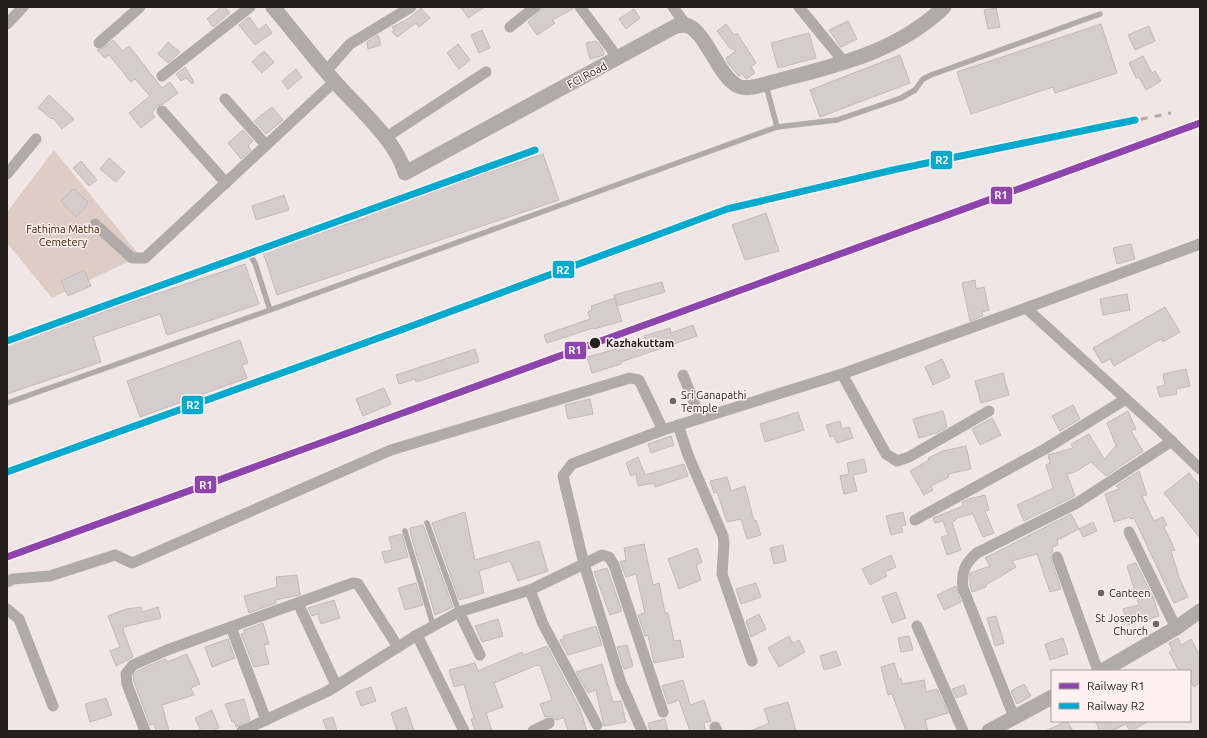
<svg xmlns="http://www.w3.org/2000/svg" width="1207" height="738" font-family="Ubuntu,sans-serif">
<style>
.green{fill:#decdc4}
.building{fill:#d4cccd;stroke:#c1b9bb}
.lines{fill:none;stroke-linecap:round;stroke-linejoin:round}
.lane{stroke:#b0aaaa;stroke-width:5.5}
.street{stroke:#b0aaaa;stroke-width:11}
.secondary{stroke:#b0aaaa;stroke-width:15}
.rail{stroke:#b1aaaa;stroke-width:3;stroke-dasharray:7 7;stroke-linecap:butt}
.rail-1-casing{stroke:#fdf1f1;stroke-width:10}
.rail-2-casing{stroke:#fdf1f1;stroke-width:10}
.rail-1{stroke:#8e44ad;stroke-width:7}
.rail-2{stroke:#00a9ce;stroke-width:7}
.stop-dot{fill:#251e1e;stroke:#fdf1f1;stroke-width:1.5}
.poi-dot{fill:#6c6464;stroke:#fdf1f1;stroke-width:1.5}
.labels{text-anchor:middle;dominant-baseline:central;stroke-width:3;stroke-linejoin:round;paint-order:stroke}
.street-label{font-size:11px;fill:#251e1e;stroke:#fdf1f1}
.park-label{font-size:11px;fill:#462100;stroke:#fdf1f1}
.stop-label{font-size:11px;font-weight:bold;fill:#251e1e;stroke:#fdf1f1;text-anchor:start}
.poi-label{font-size:11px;fill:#251e1e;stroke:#fdf1f1;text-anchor:start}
.line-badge{stroke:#fdf1f1;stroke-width:1.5}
.badge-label{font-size:11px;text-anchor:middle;font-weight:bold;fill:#fff}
</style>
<rect width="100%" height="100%" fill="#f1e6e6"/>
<polygon class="green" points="54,150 140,256 52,298 7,243 7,212"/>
<g class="building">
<polygon points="221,7 225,7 230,13 213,27 207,19"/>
<polygon points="461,7 485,7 468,18"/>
<polygon points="542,7 573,7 573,9 552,20 555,23 537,35 528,22 539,12"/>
<polygon points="421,8 430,18 419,27 416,23 397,37 392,32 394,30 392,27 408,19"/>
<polygon points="996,8 1000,27 988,29 984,10"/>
<polygon points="634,9 640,18 626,29 619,19"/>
<polygon points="249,17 259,30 266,24 272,33 255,45 239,25"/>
<polygon points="848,21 857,39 841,47 829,30"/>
<polygon points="726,24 734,35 737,33 756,63 751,67 755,73 746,79 742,74 739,76 737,74 728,63 726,58 736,51 730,48 717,31"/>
<polygon points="1101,24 1117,73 1055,93 1053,87 971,114 957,72"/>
<polygon points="1149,26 1155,41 1135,50 1128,35"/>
<polygon points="482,30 490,48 479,53 471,35"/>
<polygon points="809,33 816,58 778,68 771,43"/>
<polygon points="378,35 381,45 368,49 367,42"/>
<polygon points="113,40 123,51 129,46 162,88 170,82 178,93 163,104 157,106 152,113 155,117 141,128 129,113 150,96 135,79 131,82 109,55 105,58 97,50 103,48"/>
<polygon points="596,41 602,48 604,55 590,59 586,43"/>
<polygon points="168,42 180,52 168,63 158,54"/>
<polygon points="458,44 470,60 459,69 447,53"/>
<polygon points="264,51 274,62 262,73 252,62"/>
<polygon points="900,55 910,83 820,117 810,90"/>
<polygon points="1143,56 1152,73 1155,71 1161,81 1146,90 1139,77 1136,78 1129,63"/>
<polygon points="185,67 194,82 192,84 186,78 181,81 176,74"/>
<polygon points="296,69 302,77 288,89 282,81"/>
<polygon points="49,95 74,119 62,129 53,118 52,119 38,108"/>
<polygon points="272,107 283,120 266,134 254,121"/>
<polygon points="243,130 253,141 248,146 251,150 241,159 228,143"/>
<polygon points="543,154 559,200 277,295 263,252 368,217 367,213"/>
<polygon points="109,158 125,172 116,182 100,169"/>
<polygon points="81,161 97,180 89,186 73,168"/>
<polygon points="74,189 88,202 84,209 76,217 61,201"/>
<polygon points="284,195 289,210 256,220 252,206"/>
<polygon points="766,213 779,251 745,260 732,225"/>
<polygon points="1131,244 1135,259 1117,264 1113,248"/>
<polygon points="245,264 259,304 167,335 160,314 93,337 101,362 7,394 7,344"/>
<polygon points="84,270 91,286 68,296 61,281"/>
<polygon points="975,280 976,289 984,287 989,310 982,312 983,316 970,321 962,283"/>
<polygon points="662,282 665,292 617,306 622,321 594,329 593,328 547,343 544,335 590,319 588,312 592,310 591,306 615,298 617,306 614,295"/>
<polygon points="1127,294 1130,310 1103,315 1100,299"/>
<polygon points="1165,307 1180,332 1163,342 1161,339 1114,366 1110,359 1102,363 1093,348"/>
<polygon points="693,325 697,336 621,362 621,364 592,373 587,357 617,349 617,351 646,341 644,336 670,328 671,333"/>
<polygon points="240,340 248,363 242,365 247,378 140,417 127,381"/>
<polygon points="475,349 479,362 416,382 415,379 399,384 396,375"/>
<polygon points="942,359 950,377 933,385 925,367"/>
<polygon points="1186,369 1190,386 1176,389 1177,394 1160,397 1157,387 1165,385 1163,374"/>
<polygon points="1003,373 1009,395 981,403 975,381"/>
<polygon points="384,388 391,404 363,416 356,399"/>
<polygon points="590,399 593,414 568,419 565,405"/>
<polygon points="1073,405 1080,419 1060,431 1052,416"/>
<polygon points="943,411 947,427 937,433 919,438 913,419"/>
<polygon points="1128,411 1136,429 1131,431 1143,451 1106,476 1091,462 1075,472 1067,474 1075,496 1024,521 1017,505 1053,488 1046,465 1050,463 1048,455 1073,448 1071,444 1089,434 1104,459 1116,446 1107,423"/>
<polygon points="798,412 804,430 765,442 760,424"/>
<polygon points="992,418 1001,435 980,445 972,429"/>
<polygon points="840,421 842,429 849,427 853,438 837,443 834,436 830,437 826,425"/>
<polygon points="671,436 674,445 651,453 648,444"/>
<polygon points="966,446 971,469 948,474 949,477 931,486 933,490 924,495 910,471 929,460 928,458 943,451"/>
<polygon points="638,457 645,475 684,464 688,476 655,487 654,483 638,486 636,474 631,476 626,463"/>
<polygon points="864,459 867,472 853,475 857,491 844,494 840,476 849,474 847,463"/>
<polygon points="1139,471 1147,495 1142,496 1154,521 1163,517 1167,525 1164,527 1175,550 1171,551 1179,577 1188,597 1174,603 1134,518 1131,519 1130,517 1114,522 1105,494 1119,489 1116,486"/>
<polygon points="1189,473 1200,486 1200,538 1164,493"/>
<polygon points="727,477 731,491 745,486 754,521 756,520 761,535 747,539 741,519 727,522 717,492 714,493 710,481"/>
<polygon points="985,495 989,510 985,511 994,533 983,537 973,514 956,518 956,520 952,522 961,550 947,555 941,537 948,535 943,521 935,523 933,518 963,506 962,502 969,499"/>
<polygon points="465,512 475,560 539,541 548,571 518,581 510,561 479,571 484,593 459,600 432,523"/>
<polygon points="903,512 906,525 901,526 903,532 891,535 886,516"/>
<polygon points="1071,514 1079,529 1057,540 1058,545 1052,547 1053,551 1050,556 1061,589 1050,592 1037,554 1012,561 1016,567 986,585 986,587 972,592 970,586 970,573 990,566 985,558"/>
<polygon points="1093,522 1097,531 1083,537 1079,529"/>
<polygon points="423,525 453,607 435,615 420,563 419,563 410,532 410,528"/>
<polygon points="402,534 408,557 385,563 382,552 392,550 389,537"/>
<polygon points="644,544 653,585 659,583 665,613 668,613 674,641 680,640 684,657 654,663 648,635 645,636 638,615 645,613 636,574 626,577 620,562 626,560 624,548"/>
<polygon points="783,545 786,561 774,564 770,548"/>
<polygon points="697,548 702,562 696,565 701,580 679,589 668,559"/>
<polygon points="891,555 896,567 885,572 887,576 870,585 862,569"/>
<polygon points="1136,563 1154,599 1159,616 1128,625 1123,609 1139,605 1127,566"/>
<polygon points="607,568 622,611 610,615 594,572"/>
<polygon points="297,575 300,595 275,600 276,603 249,613 244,596 277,587 276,577"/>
<polygon points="416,583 423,605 405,610 398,588"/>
<polygon points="756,583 761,597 741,604 736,589"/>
<polygon points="956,586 961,602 944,610 937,595"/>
<polygon points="896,592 906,618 892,623 882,597"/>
<polygon points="334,600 340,618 321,624 318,614 312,616 308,608"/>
<polygon points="141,607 142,612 158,607 161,618 124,627 123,630 133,657 116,666 110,651 120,647 108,616 126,609"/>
<polygon points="759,614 766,629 751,637 746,621"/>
<polygon points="996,616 1004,643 995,646 987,618"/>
<polygon points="498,619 503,636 482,642 475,626"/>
<polygon points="263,623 269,644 264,645 269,664 254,667 241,634 244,633 244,630"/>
<polygon points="596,626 602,645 568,655 560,640 564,639 563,636"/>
<polygon points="789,636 793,643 799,640 805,652 779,667 768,648"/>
<polygon points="909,636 913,650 901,652 898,638"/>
<polygon points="1063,638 1068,654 1050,660 1045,644"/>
<polygon points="1178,638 1181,645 1191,639 1200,656 1200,683 1194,687 1190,680 1190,671 1179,671 1169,652 1172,650 1169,643"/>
<polygon points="228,639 235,658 212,667 205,647"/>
<polygon points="627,645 633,666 624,669 617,647"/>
<polygon points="547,646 580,709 587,731 568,731 564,718 555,720 550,716 545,717 540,704 552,700 540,665 537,666 537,665 494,683 503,707 486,713 492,731 475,731 471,719 474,718 464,684 454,687 449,670 475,663 478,671 522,652 523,655"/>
<polygon points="836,651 841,665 824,670 820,656"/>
<polygon points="187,654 200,684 191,688 194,695 162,705 169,731 156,731 154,724 150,725 134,682 133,676 137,671 162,660 166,659 167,662"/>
<polygon points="894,663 899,679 901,678 902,684 924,680 926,692 937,689 948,713 925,720 928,731 906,731 892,694 888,695 881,667"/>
<polygon points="602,664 613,702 621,701 626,722 604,726 596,690 588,693 576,672"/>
<polygon points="683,680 690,705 704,700 711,721 704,723 705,731 690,731 679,700 668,704 662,686"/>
<polygon points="1024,684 1031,696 1017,704 1011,691"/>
<polygon points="964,685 967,694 956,698 952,689"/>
<polygon points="371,687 376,701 361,706 356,692"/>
<polygon points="106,698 112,715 90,722 85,704"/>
<polygon points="244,699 250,720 236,727 234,721 232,722 225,704"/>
<polygon points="788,702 796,731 750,731 769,723 764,709"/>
<polygon points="406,707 414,731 397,731 391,713"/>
<polygon points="212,710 219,728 212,731 201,731 195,718"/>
<polygon points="333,717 337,731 327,731 323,720"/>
<polygon points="665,719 668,731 650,731 648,723"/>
<polygon points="1067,721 1073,731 1045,731"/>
<polygon points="1095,721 1148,721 1132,731 1130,731 1126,724 1111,731 1100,731"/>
</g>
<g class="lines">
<g class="lane">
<polyline points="766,85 777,127"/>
<polyline points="249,253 255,263 270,310"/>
<polyline points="7,403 270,310 777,127 837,120 901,98 915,90 923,79 931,75 1100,14"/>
<polyline points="427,523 459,612"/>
<polyline points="405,531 433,625"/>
</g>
<g class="street">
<polyline points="580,7 618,58"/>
<polyline points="673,7 686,25"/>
<polyline points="799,7 844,62"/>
<polyline points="7,24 23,7"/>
<polyline points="510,27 535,7"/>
<polyline points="99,43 140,7"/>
<polyline points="326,71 350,44 411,7"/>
<polyline points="162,76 250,7"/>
<polyline points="225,99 266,145"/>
<polyline points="162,111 226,183"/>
<polyline points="385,138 486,72"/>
<polyline points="7,174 36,139"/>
<polyline points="95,224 132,258 145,258 335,81"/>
<polyline points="1026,308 1200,244"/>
<polyline points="842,374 886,454 897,461 909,457 989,411"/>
<polyline points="683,375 700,417"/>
<polyline points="678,425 688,455 723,536 724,543 722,574 752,661"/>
<polyline points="915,520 1045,449 1126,399"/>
<polyline points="1129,532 1176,628"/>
<polyline points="1057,557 1098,671"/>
<polyline points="7,582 13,579 50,576 115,555 132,563 391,450 630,378 639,380 663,430"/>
<polyline points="530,590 543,624 597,725"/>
<polyline points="298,603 336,685"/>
<polyline points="7,609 19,619 53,706"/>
<polyline points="459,612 480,655"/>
<polyline points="917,626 963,731"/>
<polyline points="231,627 266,720"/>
<polyline points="417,635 464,731"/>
<path d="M1014 717 963 588C961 572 965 563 977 553L1077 503 1172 441"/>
<polyline points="715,727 717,731"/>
<polyline points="145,731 127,684 126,674 133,665 167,650 353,583 358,584 398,647"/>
<polyline points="242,731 328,691 417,635 459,612 530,590 584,564 563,476 572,464 663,430 842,374 1026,308 1160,430 1200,469"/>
<polyline points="533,731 549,723"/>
<polyline points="642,731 621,683 584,564 602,555 609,557 614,565 663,712"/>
</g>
<g class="secondary">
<path d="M273 7C294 32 314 58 336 83 358 108 396 140 405 173L676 26C678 26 682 25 685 25 705 28 718 77 738 86 747 90 757 86 766 84 831 66 894 55 944 7"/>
<polyline points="1102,671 1176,628 1200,611"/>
<polyline points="989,731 1052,697"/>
</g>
<g class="rail">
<polyline points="7,341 535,150"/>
<polyline points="7,472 398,331 727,209 893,170 1171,113"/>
</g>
<defs>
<polyline id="rail-1" points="7,557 1200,123"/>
<g id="rail-2">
<polyline points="7,341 535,150"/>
<polyline points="7,472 398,331 727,209 893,170 1135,120"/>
</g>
</defs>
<use href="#rail-1" class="rail-1-casing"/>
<use href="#rail-2" class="rail-2-casing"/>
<use href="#rail-1" class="rail-1"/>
<use href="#rail-2" class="rail-2"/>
</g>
<circle class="stop-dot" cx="595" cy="343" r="6"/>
<g class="poi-dot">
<circle cx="673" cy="401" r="4"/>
<circle cx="1101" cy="593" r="4"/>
<circle cx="1156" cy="624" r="4"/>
</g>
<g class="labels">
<g class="street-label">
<text transform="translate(587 75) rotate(-28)">FCI Road</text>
</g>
<g class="park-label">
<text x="63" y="229">Fathima Matha<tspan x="63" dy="13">Cemetery</tspan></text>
</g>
<g class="stop-label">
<text x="606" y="343">Kazhakuttam</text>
</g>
<g class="poi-label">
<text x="681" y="395">Sri Ganapathi<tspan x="681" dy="13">Temple</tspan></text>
<text x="1109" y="593">Canteen</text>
<text x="1148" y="618" text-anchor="end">St Josephs<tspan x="1148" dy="13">Church</tspan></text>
</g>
</g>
<g class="line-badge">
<rect x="930" y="150" width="23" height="20" rx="4" fill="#00a9ce"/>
<rect x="990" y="186" width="23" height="19" rx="4" fill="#8e44ad"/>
<rect x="552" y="260" width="23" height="19" rx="4" fill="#00a9ce"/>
<rect x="564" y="341" width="23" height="19" rx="4" fill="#8e44ad"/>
<rect x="181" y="395" width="23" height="20" rx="4" fill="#00a9ce"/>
<rect x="194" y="475" width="23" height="19" rx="4" fill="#8e44ad"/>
</g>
<g class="badge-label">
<text x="942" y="164">R2</text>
<text x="1001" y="199">R1</text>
<text x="563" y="274">R2</text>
<text x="575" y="354">R1</text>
<text x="193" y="409">R2</text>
<text x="206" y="489">R1</text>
</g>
<rect width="1207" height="738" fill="none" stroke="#251e1e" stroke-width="16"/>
<rect x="1051" y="670" width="140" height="52" fill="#fdf1f1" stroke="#a79d9d"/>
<rect x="1059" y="683" width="20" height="6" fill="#8e44ad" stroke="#a79d9d"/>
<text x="1087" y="690" font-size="12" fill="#251e1e">Railway R1</text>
<rect x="1059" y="703" width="20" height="6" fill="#00a9ce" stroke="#a79d9d"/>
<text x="1087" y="710" font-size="12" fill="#251e1e">Railway R2</text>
</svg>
